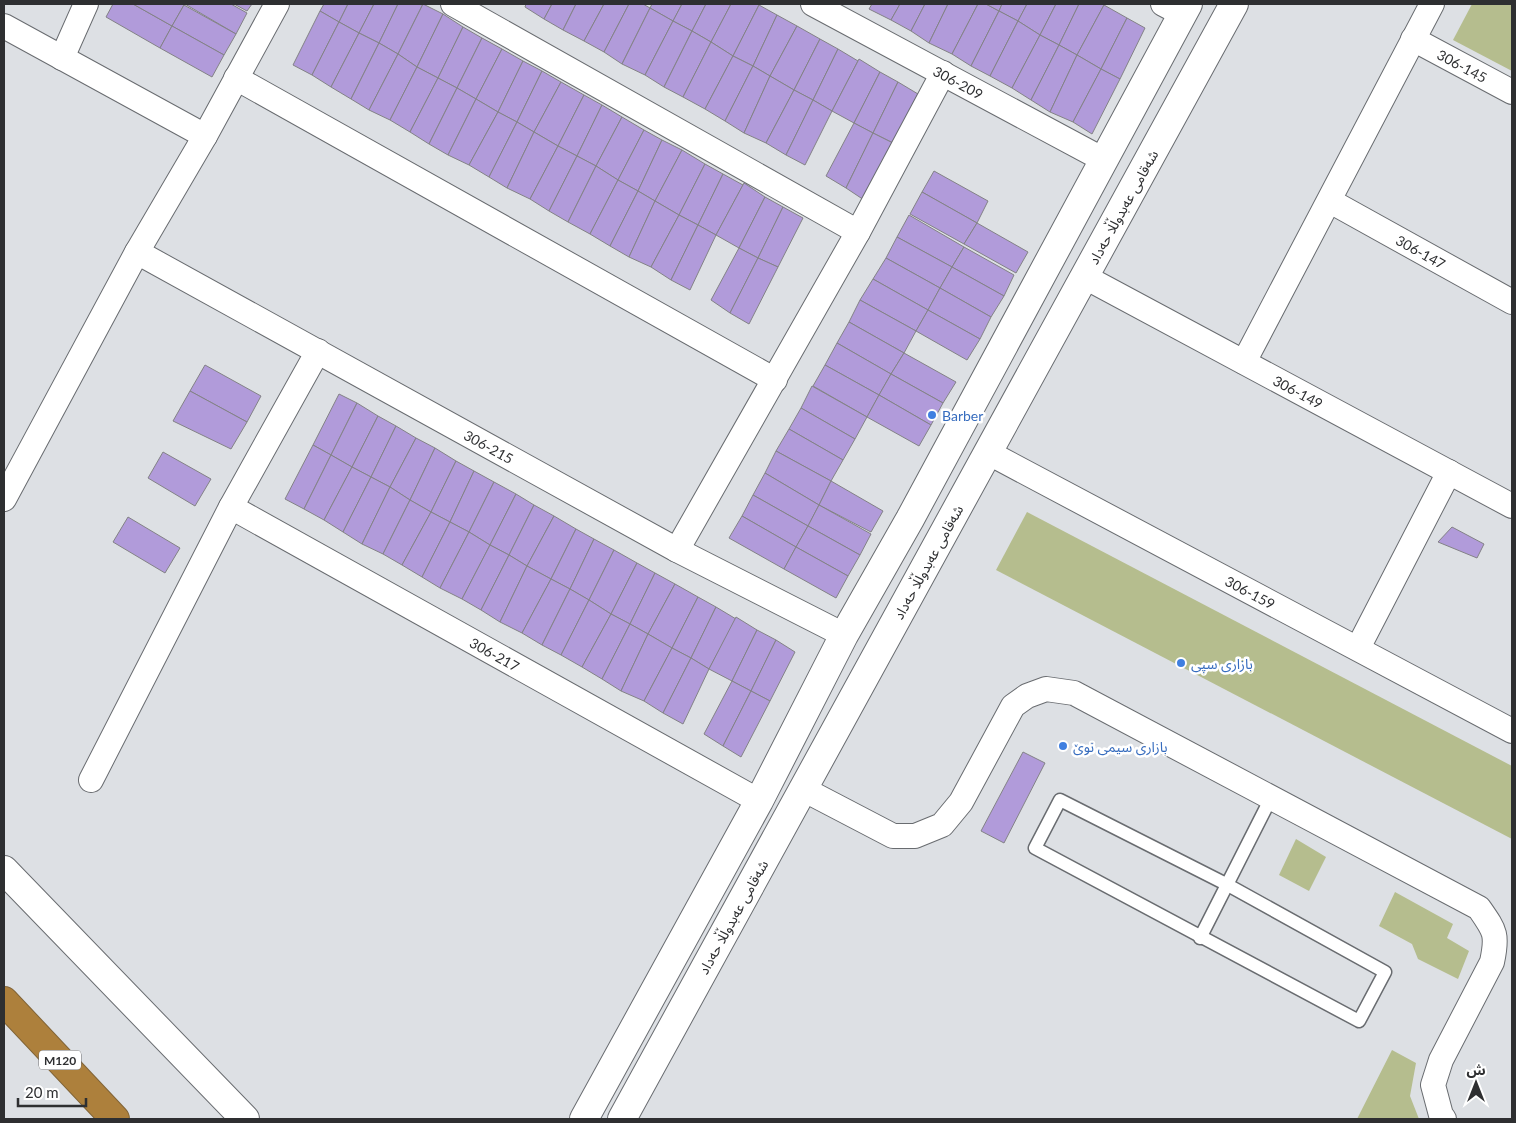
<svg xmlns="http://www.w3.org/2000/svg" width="1516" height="1123" font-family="Lato,'Noto Sans Arabic',sans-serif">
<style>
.green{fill:#b5bd8e}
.building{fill:#b19bda;stroke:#838286}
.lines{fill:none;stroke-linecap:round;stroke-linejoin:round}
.service-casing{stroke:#696c70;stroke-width:15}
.minor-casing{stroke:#696c70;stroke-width:26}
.tertiary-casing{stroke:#696c70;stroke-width:30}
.motorway-casing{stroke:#816438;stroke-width:30}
.service{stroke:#fff;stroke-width:12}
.minor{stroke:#fff;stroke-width:24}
.tertiary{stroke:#fff;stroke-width:28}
.motorway{stroke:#ad803c;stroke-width:28}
.shop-dot{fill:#3f7fe0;stroke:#fff;stroke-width:2}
.labels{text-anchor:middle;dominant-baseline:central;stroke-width:5;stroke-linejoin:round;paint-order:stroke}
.shield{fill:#fff;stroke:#6d6d6f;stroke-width:1}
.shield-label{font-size:12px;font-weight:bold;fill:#2e2f31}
.street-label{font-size:14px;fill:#2e2f31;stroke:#fff}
.shop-label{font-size:14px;fill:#366cbe;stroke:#fff;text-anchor:start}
</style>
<rect width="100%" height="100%" fill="#dde0e4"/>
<g class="green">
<polygon points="1472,4 1512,4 1512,71 1453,40"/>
<polygon points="1027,512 1512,766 1512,839 996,570"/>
<polygon points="1296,839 1326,857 1309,891 1279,875"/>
<polygon points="1395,892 1453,924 1447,938 1469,951 1458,979 1418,959 1412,944 1379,926"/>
<polygon points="1392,1050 1416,1063 1410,1096 1419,1119 1357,1119"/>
</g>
<g class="building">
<polygon points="113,4 133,4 172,26 160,48 106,17"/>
<polygon points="133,4 183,4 184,5 172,26"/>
<polygon points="185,4 231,4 247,13 236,34"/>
<polygon points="234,4 252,4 247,11"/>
<polygon points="324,4 348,4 339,22 320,11"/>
<polygon points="348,4 374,4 359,33 339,22"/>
<polygon points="374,4 398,4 379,43 359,33"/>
<polygon points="398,4 423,4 398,54 379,43"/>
<polygon points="423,4 443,14 417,67 398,54"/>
<polygon points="526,4 552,4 544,19 525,7"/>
<polygon points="552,4 576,4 563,30 544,19"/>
<polygon points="576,4 604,4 584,41 563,30"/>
<polygon points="604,4 629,4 604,52 584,41"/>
<polygon points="629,4 643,4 650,8 622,64 604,52"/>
<polygon points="652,4 682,4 673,21 650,8"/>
<polygon points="682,4 706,4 692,31 673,21"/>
<polygon points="706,4 731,4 711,42 692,31"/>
<polygon points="731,4 756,4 759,5 733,56 711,42"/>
<polygon points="872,4 900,4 891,20 869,9"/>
<polygon points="900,4 925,4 911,31 891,20"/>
<polygon points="925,4 948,4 929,43 911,31"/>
<polygon points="948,4 978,4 952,54 929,43"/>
<polygon points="978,4 986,4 999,11 971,66 952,54"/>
<polygon points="986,4 1002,4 999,11"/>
<polygon points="1002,4 1027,4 1018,21 999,11"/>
<polygon points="1027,4 1056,4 1040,35 1018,21"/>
<polygon points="1056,4 1079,4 1059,45 1040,35"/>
<polygon points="1079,4 1102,4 1104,5 1077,55 1059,45"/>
<polygon points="184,5 236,34 224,55 172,26"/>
<polygon points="759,5 777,15 753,66 733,56"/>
<polygon points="1104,5 1127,18 1101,69 1077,55"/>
<polygon points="650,8 673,21 645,75 622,64"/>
<polygon points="320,11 339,22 312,75 293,65"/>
<polygon points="999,11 1018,21 990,76 971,66"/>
<polygon points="443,14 463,27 438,78 417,67"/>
<polygon points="777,15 797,26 770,76 753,66"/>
<polygon points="1127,18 1145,28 1120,79 1101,69"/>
<polygon points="673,21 692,31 664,87 645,75"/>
<polygon points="1018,21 1040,35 1012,88 990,76"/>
<polygon points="339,22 359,33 331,87 312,75"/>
<polygon points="172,26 224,55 212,77 160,48"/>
<polygon points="797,26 820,39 794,90 770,76"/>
<polygon points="463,27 482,38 457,88 438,78"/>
<polygon points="692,31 711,42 683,97 664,87"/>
<polygon points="359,33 379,43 351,99 331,87"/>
<polygon points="1040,35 1059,45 1031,100 1012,88"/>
<polygon points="482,38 502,49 476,99 457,88"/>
<polygon points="820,39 838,49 813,100 794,90"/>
<polygon points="711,42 733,56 705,109 683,97"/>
<polygon points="379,43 398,54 369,110 351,99"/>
<polygon points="1059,45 1077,55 1050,112 1031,100"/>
<polygon points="502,49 523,61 498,112 476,99"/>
<polygon points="838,49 858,61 832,111 813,100"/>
<polygon points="398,54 417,67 390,120 369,110"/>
<polygon points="1077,55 1101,69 1073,122 1050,112"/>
<polygon points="733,56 753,66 725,121 705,109"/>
<polygon points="859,59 880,72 854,123 832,111"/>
<polygon points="523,61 542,71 517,122 498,112"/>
<polygon points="753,66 770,76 744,133 725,121"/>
<polygon points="417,67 438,78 410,132 390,120"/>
<polygon points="1101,69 1120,79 1092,134 1073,122"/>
<polygon points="542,71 561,82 534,132 517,122"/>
<polygon points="880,72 898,82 873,133 854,123"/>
<polygon points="770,76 794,90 766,143 744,133"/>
<polygon points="438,78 457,88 429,144 410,132"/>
<polygon points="561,82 584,95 558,146 534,132"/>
<polygon points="898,82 918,94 893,143 873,133"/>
<polygon points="457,88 476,99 448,155 429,144"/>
<polygon points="794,90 813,100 786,155 766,143"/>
<polygon points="584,95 602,105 577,156 558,146"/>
<polygon points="476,99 498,112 469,165 448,155"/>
<polygon points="813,100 832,111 805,165 786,155"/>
<polygon points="602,105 622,117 596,166 577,156"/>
<polygon points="498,112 517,122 489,177 469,165"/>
<polygon points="622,117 644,130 618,180 596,166"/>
<polygon points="517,122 534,132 507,188 489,177"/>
<polygon points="854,123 873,133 846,188 826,176"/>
<polygon points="644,130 662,140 638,191 618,180"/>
<polygon points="534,132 558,146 530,199 507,188"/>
<polygon points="873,133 893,143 864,200 846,188"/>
<polygon points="662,140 682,150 655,201 638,191"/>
<polygon points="558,146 577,156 549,211 530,199"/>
<polygon points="682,150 705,164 679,215 655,201"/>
<polygon points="577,156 596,166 568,222 549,211"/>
<polygon points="705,164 723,174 698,225 679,215"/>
<polygon points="596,166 618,180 590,234 568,222"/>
<polygon points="934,171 988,201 977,223 922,192"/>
<polygon points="723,174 743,185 716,235 698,225"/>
<polygon points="618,180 638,191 610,246 590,234"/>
<polygon points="744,183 765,197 739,248 716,235"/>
<polygon points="638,191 655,201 629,257 610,246"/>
<polygon points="922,192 977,223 964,244 910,214"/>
<polygon points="765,197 783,207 758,258 739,248"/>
<polygon points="655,201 679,215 651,267 629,257"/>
<polygon points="783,207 803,218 778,267 758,258"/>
<polygon points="679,215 698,225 671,280 651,267"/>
<polygon points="909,215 964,247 952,267 897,237"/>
<polygon points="977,223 1028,252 1016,273 964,244"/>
<polygon points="698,225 716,235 690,290 671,280"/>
<polygon points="897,237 952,267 940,288 886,258"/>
<polygon points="964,247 1014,275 1004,296 952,267"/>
<polygon points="739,248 758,258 730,313 711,300"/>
<polygon points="758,258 778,267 749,324 730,313"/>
<polygon points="886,258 940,288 928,310 873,279"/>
<polygon points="952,267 1004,296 991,317 940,288"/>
<polygon points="873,279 928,310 916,331 860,300"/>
<polygon points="940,288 991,317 980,339 928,310"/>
<polygon points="860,300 916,331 904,353 849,322"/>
<polygon points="928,310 980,339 967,360 916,331"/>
<polygon points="849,322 904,353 891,374 837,343"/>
<polygon points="837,343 891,374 879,395 825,365"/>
<polygon points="904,353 956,382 943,403 891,374"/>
<polygon points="205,365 261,396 247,422 190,391"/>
<polygon points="825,365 879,395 867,417 813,386"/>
<polygon points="891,374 943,403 931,425 879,395"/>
<polygon points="812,386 867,417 855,439 801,408"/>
<polygon points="190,391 247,422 231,449 173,421"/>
<polygon points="339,394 357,403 331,455 313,445"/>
<polygon points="879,395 931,425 919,446 867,417"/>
<polygon points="357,403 378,416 352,467 331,455"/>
<polygon points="801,408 855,439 843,460 789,429"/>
<polygon points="378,416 396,426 371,477 352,467"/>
<polygon points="396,426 416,438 390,487 371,477"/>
<polygon points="789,429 843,460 831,481 776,451"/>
<polygon points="416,438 435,448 410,500 390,487"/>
<polygon points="313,445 331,455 304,509 285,499"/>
<polygon points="435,448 456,461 431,512 410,500"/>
<polygon points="776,451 831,481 819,505 765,473"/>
<polygon points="163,452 211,479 195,506 148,478"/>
<polygon points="331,455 352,467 324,520 304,509"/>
<polygon points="456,461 474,471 450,522 431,512"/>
<polygon points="352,467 371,477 343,532 324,520"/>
<polygon points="474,471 494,482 469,532 450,522"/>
<polygon points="765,473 819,505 808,526 753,495"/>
<polygon points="371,477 390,487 362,544 343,532"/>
<polygon points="831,481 883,511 871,532 819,505"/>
<polygon points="494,482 516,494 490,545 469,532"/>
<polygon points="390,487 410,500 383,554 362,544"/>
<polygon points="516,494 534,505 509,555 490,545"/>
<polygon points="753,495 808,526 796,547 742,516"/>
<polygon points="410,500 431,512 402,565 383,554"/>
<polygon points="534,505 554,516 527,566 509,555"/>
<polygon points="819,505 871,534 860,555 808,526"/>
<polygon points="431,512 450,522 422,577 402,565"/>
<polygon points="554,516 576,529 551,579 527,566"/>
<polygon points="742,516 796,547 784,569 729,538"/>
<polygon points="128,517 180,548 165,573 113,542"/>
<polygon points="450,522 469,532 440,588 422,577"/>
<polygon points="808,526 860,555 848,576 796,547"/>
<polygon points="1452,527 1484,544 1477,558 1438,542"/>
<polygon points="576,529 594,539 570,589 551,579"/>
<polygon points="469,532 490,545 462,599 440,588"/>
<polygon points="594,539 614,550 589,600 570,589"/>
<polygon points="490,545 509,555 481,610 462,599"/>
<polygon points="796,547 848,576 836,598 784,569"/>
<polygon points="614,550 637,563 611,614 589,600"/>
<polygon points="509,555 527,566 500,622 481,610"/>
<polygon points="637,563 655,573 630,624 611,614"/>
<polygon points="527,566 551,579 522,633 500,622"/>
<polygon points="655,573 675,584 648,634 630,624"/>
<polygon points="551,579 570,589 542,645 522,633"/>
<polygon points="675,584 698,597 672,648 648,634"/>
<polygon points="570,589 589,600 561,655 542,645"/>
<polygon points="698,597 716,607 691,658 672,648"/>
<polygon points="589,600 611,614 582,667 561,655"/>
<polygon points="716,607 736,619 709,669 691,658"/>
<polygon points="611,614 630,624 602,679 582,667"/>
<polygon points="736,617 757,630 732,681 709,669"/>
<polygon points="630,624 648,634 621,691 602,679"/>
<polygon points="757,630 776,640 751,691 732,681"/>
<polygon points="648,634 672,648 644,701 621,691"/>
<polygon points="776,640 795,652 770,701 751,691"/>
<polygon points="672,648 691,658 663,713 644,701"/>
<polygon points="691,658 709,669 683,724 663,713"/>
<polygon points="732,681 751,691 723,746 704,734"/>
<polygon points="751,691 770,701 741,757 723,746"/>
<polygon points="1023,752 1045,763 1004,843 981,831"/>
</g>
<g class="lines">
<defs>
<g id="service">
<polygon points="1060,800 1226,884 1385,972 1359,1021 1035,848"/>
<polyline points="1200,938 1271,798"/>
</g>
<g id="minor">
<polyline points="453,4 858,232"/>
<path id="s1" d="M813 4 1104 160"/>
<polyline points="1163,4 1182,14"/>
<polyline points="4,26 205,136"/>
<path id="s2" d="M1413 39 1512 92"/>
<polyline points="62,58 86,4"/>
<polyline points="236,78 775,380"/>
<path id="s3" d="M1330 201 1512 302"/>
<path id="s4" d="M137 252 677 550 844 635"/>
<path id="s5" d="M1085 277 1512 506"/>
<polyline points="1244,362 1432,4"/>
<path id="s6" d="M989 453 1512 731"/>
<polyline points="4,499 137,252 205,136 277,4"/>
<path id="s7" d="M231 507 759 801"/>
<polyline points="677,550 858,232 943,73"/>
<polyline points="1358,648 1449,472"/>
<polyline points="91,780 231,507 318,351"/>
<path d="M803 789 893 836H915L942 825 961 802 1013 706 1027 696 1046 689 1074 693 1479 908C1495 931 1498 934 1492 962L1441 1060 1433 1085 1441 1115 1444 1119"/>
</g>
<g id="tertiary">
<polyline points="4,870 245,1119"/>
<polyline points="584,1119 759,801 844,635 910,519 1188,4"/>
<polyline points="622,1119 1234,4"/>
</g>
<polyline id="motorway" points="4,1001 115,1119"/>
</defs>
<use href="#service" class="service-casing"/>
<use href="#minor" class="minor-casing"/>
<use href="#tertiary" class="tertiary-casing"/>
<use href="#motorway" class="motorway-casing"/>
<use href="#service" class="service"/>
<use href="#minor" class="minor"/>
<use href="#tertiary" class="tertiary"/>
<use href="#motorway" class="motorway"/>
</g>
<g class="shop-dot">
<circle cx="932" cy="415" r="5"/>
<circle cx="1181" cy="663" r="5"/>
<circle cx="1063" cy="746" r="5"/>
</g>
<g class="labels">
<rect class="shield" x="39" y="1050.5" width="42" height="19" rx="4"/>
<g class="shield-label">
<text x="60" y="1060">M120</text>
</g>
<g class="street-label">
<text stroke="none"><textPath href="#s2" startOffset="56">306-145</textPath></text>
<text stroke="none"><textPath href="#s1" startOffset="165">306-209</textPath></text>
<text transform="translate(1123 207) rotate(-61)">شەقامی عەبدوڵڵا حەداد</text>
<text stroke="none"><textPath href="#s3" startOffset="104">306-147</textPath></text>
<text stroke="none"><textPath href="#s5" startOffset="242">306-149</textPath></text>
<text stroke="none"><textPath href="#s4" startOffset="402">306-215</textPath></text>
<text transform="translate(928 562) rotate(-61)">شەقامی عەبدوڵڵا حەداد</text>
<text stroke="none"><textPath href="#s6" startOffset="296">306-159</textPath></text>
<text stroke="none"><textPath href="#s7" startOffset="302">306-217</textPath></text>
<text transform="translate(733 917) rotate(-61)">شەقامی عەبدوڵڵا حەداد</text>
</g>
<g class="shop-label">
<text x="942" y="415">Barber</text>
<text x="1191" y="663">بازاری سپی</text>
<text x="1073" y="746">بازاری سیمی نوێ</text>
</g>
</g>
<rect width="1516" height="1123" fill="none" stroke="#2e2f31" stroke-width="10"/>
<g transform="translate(1476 1083)" stroke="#ffffff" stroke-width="4" paint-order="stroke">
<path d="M0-4L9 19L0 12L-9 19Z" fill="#2e2f31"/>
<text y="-8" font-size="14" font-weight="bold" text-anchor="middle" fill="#2e2f31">ش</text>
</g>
<path d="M18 1098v8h68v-8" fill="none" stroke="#2e2f31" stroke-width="2.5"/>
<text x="25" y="1098" font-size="15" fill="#2e2f31" stroke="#ffffff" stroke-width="4" paint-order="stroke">20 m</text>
</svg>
